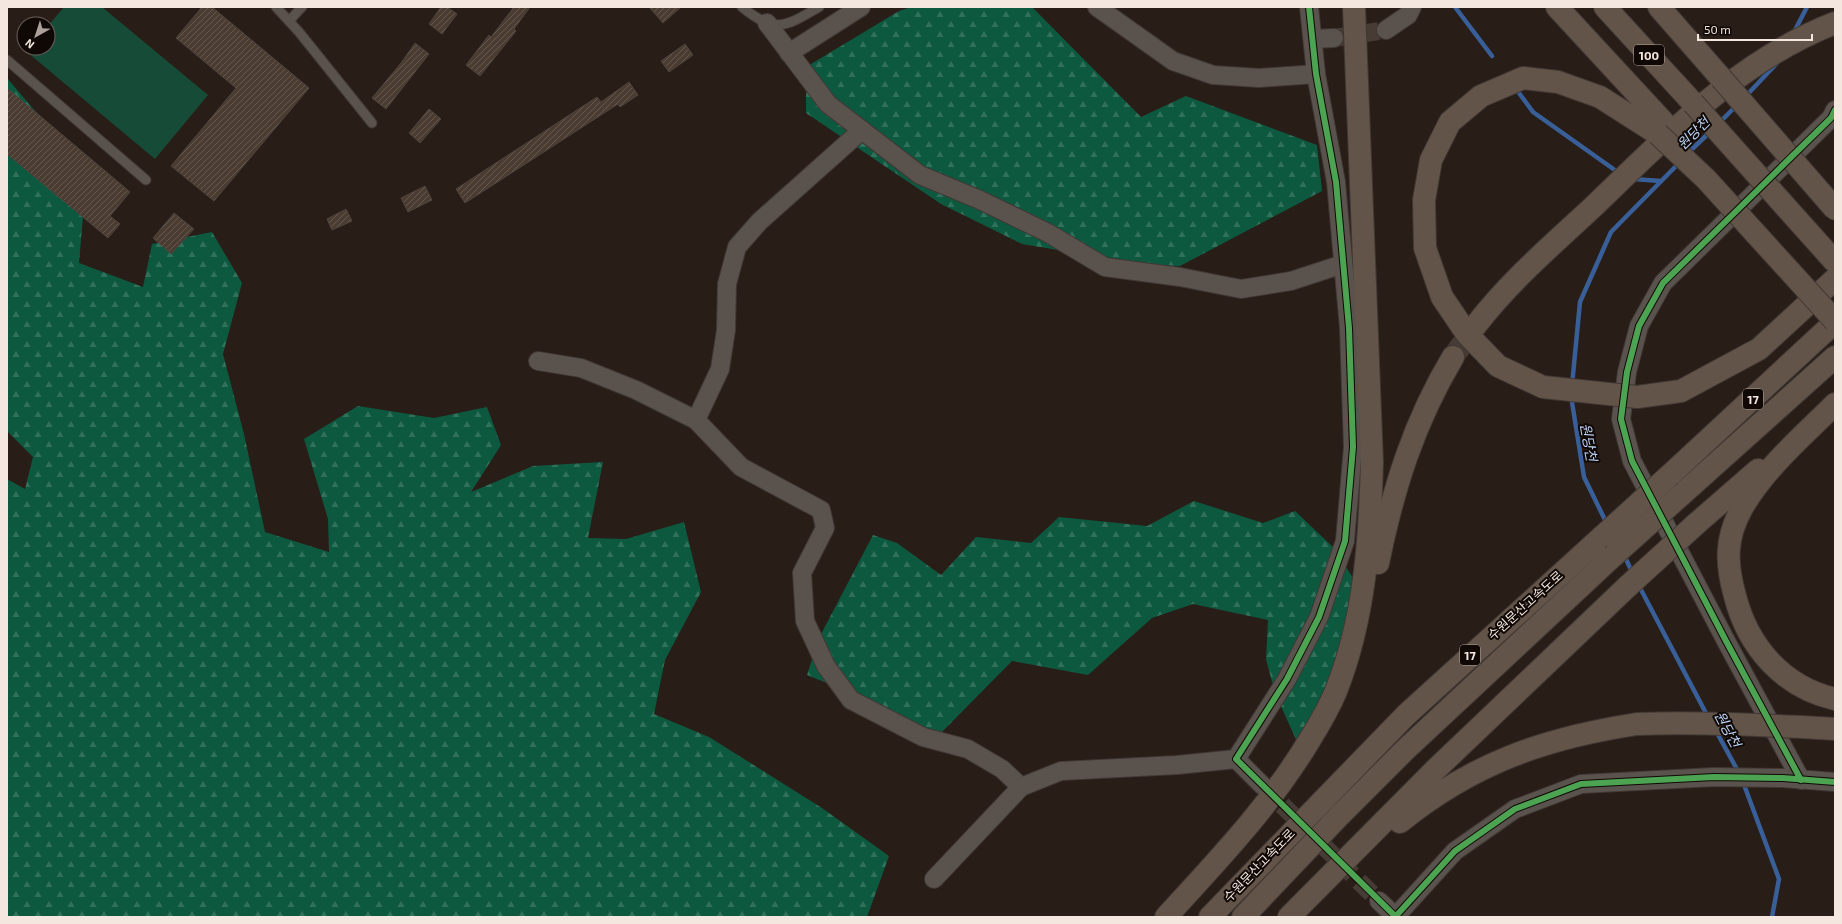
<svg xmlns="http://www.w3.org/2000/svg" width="1842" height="924" font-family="'Exo 2','Noto Sans KR',sans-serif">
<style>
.forest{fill:url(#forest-firs)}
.green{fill:#164c37}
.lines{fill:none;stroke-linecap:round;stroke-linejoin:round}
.stream{stroke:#395f98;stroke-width:4.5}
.building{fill:url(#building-hatch);stroke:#4d443f}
.minor-tunnel{stroke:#473b35;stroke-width:18;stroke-dasharray:18 9;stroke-linecap:butt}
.motorway-tunnel{stroke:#473b35;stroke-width:22;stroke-dasharray:22 11;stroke-linecap:butt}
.service-casing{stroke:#413835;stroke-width:11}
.minor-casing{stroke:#413835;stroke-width:20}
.motorway-casing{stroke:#413835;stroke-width:24}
.service{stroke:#5a524d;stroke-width:9}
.minor{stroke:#5a524d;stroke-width:18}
.motorway{stroke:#625448;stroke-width:22}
.motorway-bridge-casing{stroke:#413835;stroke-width:24;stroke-linecap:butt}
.motorway-bridge{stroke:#625448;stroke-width:22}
.cycleway-casing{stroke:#100805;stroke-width:8}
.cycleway{stroke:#4ca352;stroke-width:6}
.labels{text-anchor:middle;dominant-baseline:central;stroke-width:4;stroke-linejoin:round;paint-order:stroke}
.shield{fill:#100805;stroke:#b0a49e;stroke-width:1}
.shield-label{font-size:12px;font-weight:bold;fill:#f4e7e0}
.street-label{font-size:13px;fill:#f4e7e0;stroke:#100805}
.water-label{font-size:14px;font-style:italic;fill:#bed6fa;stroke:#100805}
</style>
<defs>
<pattern id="forest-firs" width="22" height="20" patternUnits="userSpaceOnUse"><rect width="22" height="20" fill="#0d5940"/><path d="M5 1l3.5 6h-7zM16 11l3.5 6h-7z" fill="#31715b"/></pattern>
<pattern id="building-hatch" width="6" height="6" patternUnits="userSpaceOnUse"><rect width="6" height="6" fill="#4a3c31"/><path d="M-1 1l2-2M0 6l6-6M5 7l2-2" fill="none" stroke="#65584f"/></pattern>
</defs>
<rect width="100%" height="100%" fill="#281d17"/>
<g class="forest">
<polygon points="911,7 1032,7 1141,117 1186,96 1317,145 1322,191 1180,266 1148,265 1022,244 941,204 806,113 806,67 899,11"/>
<polygon points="7,78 58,138 84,205 79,263 143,287 152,244 212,232 242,283 223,354 244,434 265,532 329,552 328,519 304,439 358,406 434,418 487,407 501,445 471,492 533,466 603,462 588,538 626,539 684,522 701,592 665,660 654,714 709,737 822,808 889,856 867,917 7,917 7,479 25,489 33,457 7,431"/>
<polygon points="1194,501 1263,523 1295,511 1335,549 1356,583 1344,642 1303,755 1275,693 1266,659 1268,620 1193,604 1152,618 1088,675 1012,661 937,737 874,702 807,675 819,638 873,535 897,543 941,575 976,537 1031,543 1059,517 1147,526"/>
</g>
<polygon class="green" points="64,7 102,7 208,95 155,159 27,52 30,48 48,48 48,26"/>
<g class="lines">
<g class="stream">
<polyline points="1455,7 1492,56"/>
<polyline points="1793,34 1807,7"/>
<polyline points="1519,93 1533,112 1619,173"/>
<polyline points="1745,97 1778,62"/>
<polyline points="1718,124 1737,105"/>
<polyline points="1688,153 1710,132"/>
<polyline points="1633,179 1661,181"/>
<polyline points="1572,385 1580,302 1611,232 1680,162"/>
<polyline points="1571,396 1584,477 1607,524"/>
<polyline points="1624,555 1633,574"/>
<polyline points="1638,584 1708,717"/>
<polyline points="1716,731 1739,773"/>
<polyline points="1743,782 1779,879 1772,917"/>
</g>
</g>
<g class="building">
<polygon points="202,7 212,7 309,88 214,201 171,166 236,88 176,38"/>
<polygon points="441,7 447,7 457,14 442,34 429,24"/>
<polygon points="514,7 530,7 514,29 516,31 480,76 466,65 489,35 491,37"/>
<polygon points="649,7 681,7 663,23"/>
<polygon points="415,43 429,54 386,109 372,98 401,63"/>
<polygon points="685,44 693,55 669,72 661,61"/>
<polygon points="629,82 638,95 620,107 618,104 465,203 456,189 597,97 601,102"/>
<polygon points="7,88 130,192 110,216 120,224 108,238 7,154"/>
<polygon points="429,109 441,119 420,143 409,133"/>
<polygon points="425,186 432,200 408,212 401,198"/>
<polygon points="346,209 352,221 332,230 327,219"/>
<polygon points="174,213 194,229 171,254 153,238"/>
</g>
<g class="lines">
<g class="minor-tunnel">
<polyline points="1334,38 1386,30"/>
<polyline points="1263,786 1379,901"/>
</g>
<polyline class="motorway-tunnel" points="1453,357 1476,325"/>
<defs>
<g id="service">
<polyline points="276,7 299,32 372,123"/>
<path d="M742 7C775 34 785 27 819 7"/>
<polyline points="289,21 302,7"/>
<polyline points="7,60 146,180"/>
</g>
<g id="minor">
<polyline points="1097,7 1173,61 1213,75 1259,78 1316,74"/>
<polyline points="767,23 828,104 920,175 980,200 1048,233 1105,267 1180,277 1241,289 1291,281 1343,264"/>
<polyline points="1386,30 1408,15 1412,7"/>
<polyline points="1313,39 1334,38"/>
<polyline points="789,53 861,7"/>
<polyline points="538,361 581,368 636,390 696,420 741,467 821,510 825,528 802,573 805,621 826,666 851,700 923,737 968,749 1002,769 1021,787"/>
<polyline points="696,420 720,369 726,330 727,284 737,247 760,221 862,130"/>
<polyline points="1801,780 1726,641 1632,461 1621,419 1627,372 1639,326 1663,283 1831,118 1835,110"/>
<polyline points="1263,786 1236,759 1287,679 1319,617 1345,541 1353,447 1349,328 1336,182 1316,74 1309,7"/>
<polyline points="934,879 1021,787 1061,771 1177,765 1236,759"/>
<polyline points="1379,901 1396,917"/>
<polyline points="1396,916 1455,851 1515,809 1581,784 1714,777 1783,778 1835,782"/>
</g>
<g id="motorway">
<polyline points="1557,7 1667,126"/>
<polyline points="1605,7 1693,103"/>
<polyline points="1659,7 1721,78"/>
<path d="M1476 325C1510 281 1552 245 1593 207 1666 137 1739 60 1835 23"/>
<polyline points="1543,387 1498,366 1467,334 1442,297 1425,248 1424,200 1431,160 1450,122 1481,96 1523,78 1558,82 1600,97 1658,134"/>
<polyline points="1637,397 1681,391 1759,349 1835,279"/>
<path d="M1835 404C1803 436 1765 468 1742 508 1725 538 1726 564 1735 596 1748 647 1783 687 1835 699"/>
<polyline points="1670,475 1835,322"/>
<polyline points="1681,495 1835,357"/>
<polyline points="1696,524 1758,470"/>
<path d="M1378 563C1393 489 1414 422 1453 357"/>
<polyline points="1819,728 1835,729"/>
<path d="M1400 822C1473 763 1545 738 1637 724"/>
<path d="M1166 917C1217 861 1270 806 1309 741 1319 725 1329 708 1336 691 1365 618 1370 539 1372 462L1354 7"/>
<polyline points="1210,917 1406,715 1603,536"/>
<polyline points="1243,917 1339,816 1405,750 1613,556"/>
<polyline points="1289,917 1435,770 1628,586"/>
</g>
</defs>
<use href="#service" class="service-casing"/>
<use href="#minor" class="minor-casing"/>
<use href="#motorway" class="motorway-casing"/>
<use href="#service" class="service"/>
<use href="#minor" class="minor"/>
<use href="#motorway" class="motorway"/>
<defs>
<g id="motorway-bridge">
<polyline points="1721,78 1835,209"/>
<polyline points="1693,103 1835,262"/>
<polyline points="1658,134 1706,179 1835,321"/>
<polyline points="1543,387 1637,397"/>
<polyline points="1603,536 1670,475"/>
<polyline points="1613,556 1681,495"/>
<polyline points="1628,586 1696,524"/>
<path d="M1637 724C1698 722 1758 725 1819 728"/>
</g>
</defs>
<use href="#motorway-bridge" class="motorway-bridge-casing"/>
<use href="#motorway-bridge" class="motorway-bridge"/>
<defs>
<g id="cycleway">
<polyline points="1309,7 1316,74 1336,182 1349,328 1353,447 1345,541 1319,617 1287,679 1236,759 1396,917"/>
<polyline points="1801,780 1726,641 1632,461 1621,419 1627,372 1639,326 1663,283 1831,118 1835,110"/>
<polyline points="1396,916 1455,851 1515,809 1581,784 1714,777 1783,778 1835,782"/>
</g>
</defs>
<use href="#cycleway" class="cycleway-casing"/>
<use href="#cycleway" class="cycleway"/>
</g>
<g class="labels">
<g class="shield">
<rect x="1634" y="45" width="30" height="20" rx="3"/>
<rect x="1743" y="389" width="20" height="20" rx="3"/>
<rect x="1460" y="645" width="20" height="20" rx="3"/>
</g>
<g class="shield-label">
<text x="1649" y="55">100</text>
<text x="1753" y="399">17</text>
<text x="1470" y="655">17</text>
</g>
<g class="street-label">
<text transform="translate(1525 605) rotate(-42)">수원문산고속도로</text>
<text transform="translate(1259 865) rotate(-46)">수원문산고속도로</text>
</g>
<g class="water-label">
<text transform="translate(1693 133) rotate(-45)">원당천</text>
<text transform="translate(1589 442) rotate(80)">원당천</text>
<text transform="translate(1728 729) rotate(62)">원당천</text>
</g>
</g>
<rect width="1842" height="924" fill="none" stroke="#f4e7e0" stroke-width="16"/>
<g transform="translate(36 36) rotate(219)"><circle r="19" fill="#100805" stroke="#6b615d"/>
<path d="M0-3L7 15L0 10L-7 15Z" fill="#ada09a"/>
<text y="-6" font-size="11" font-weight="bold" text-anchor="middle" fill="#f4e7e0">N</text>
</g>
<path d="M1698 34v6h114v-6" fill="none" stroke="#f4e7e0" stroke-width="2"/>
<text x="1704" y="34" font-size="12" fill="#f4e7e0" stroke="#100805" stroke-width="3" paint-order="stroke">50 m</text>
</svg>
